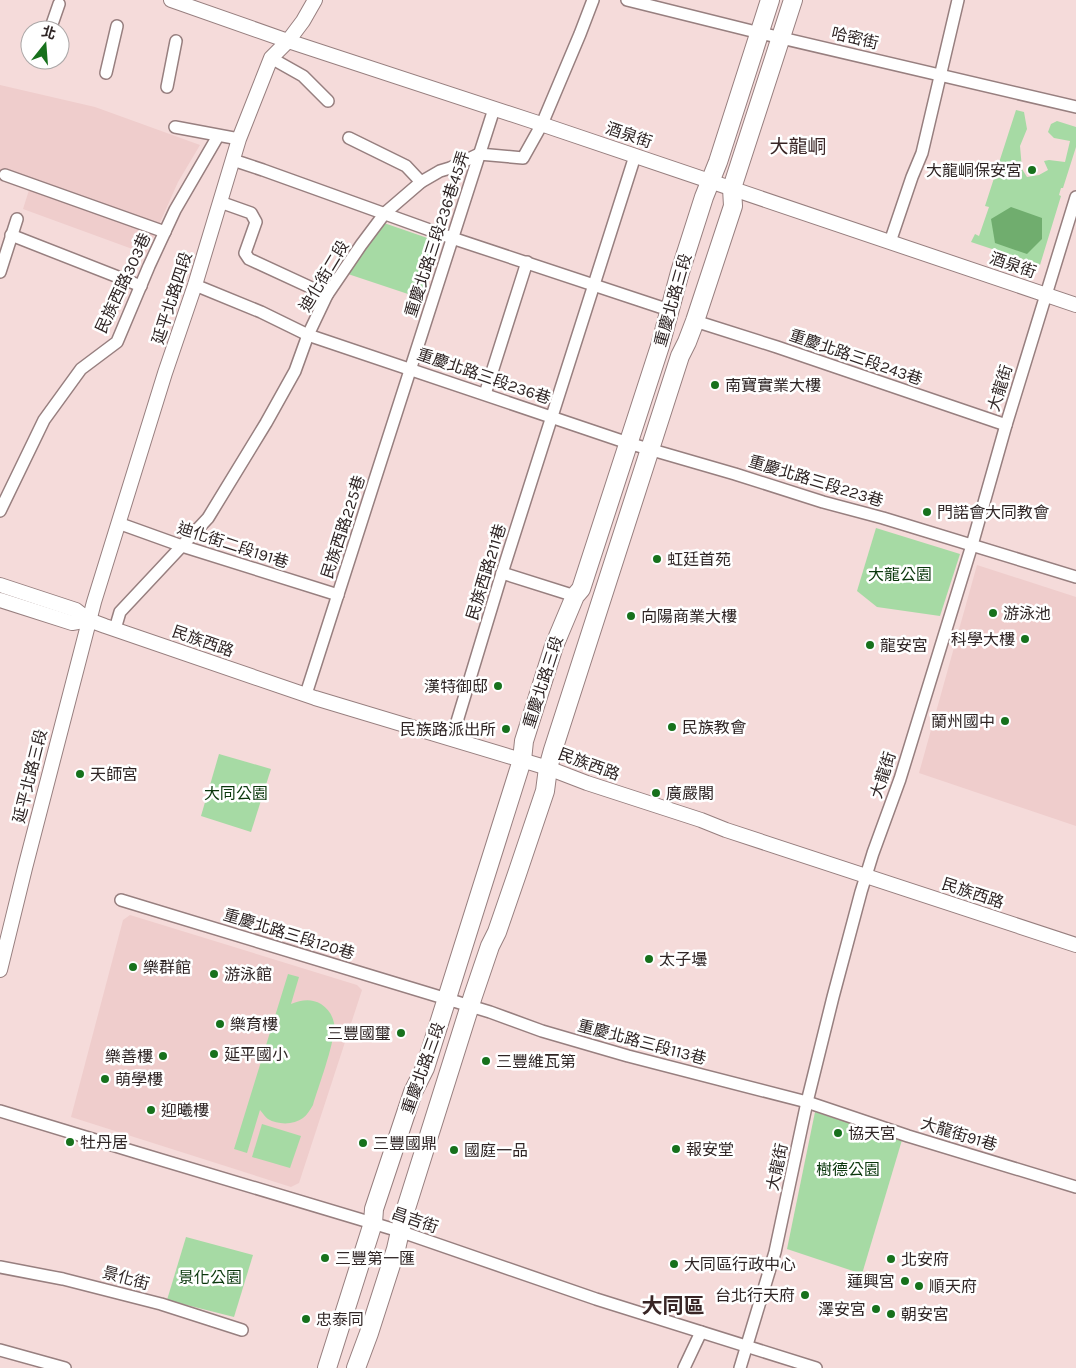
<svg xmlns="http://www.w3.org/2000/svg" width="1076" height="1368" font-family="Karla,'Noto Sans TC',sans-serif">
<style>
.built{fill:#efcdcc}
.green{fill:#a6daa4}
.water{fill:#70ad6e}
.lines{fill:none;stroke-linecap:round;stroke-linejoin:round}
.minor-casing{stroke:#977f7f;stroke-width:14}
.tertiary-casing{stroke:#977f7f;stroke-width:16}
.primary-casing{stroke:#977f7f;stroke-width:20}
.minor{stroke:#fff;stroke-width:11}
.tertiary{stroke:#fff;stroke-width:14}
.primary{stroke:#fff;stroke-width:18}
.poi-dot{fill:#17711c;stroke:#fff;stroke-width:2}
.labels{text-anchor:middle;dominant-baseline:central;stroke-width:5;stroke-linejoin:round;paint-order:stroke}
.street-label{font-size:16px;fill:#2f2525;stroke:#fff}
.poi-label{font-size:16px;fill:#2f2525;stroke:#fff;text-anchor:start}
.park-label{font-size:16px;fill:#0a370c;stroke:#fff}
.quarter-label{font-size:19px;fill:#382525;stroke:#fff}
.district-label{font-size:21px;font-weight:bold;fill:#382525;stroke:#fff}
</style>
<rect width="100%" height="100%" fill="#f5dbda"/>
<g class="built">
<polygon points="0,85 95,107 200,145 178,182 146,254 23,209 30,187 0,178"/>
<polygon points="977,565 1076,597 1076,826 919,773"/>
<polygon points="130,915 357,985 362,990 299,1183 291,1187 71,1117 123,920"/>
</g>
<g class="green">
<polygon points="1016,110 1024,112 1027,129 1020,146 1022,169 1027,177 1039,175 1048,170 1044,161 1049,160 1065,162 1070,141 1054,138 1048,132 1051,124 1057,121 1076,127 1076,147 1063,188 1061,188 1059,195 1061,196 1040,265 971,242 975,234 979,236 989,207 985,206"/>
<polygon points="384,223 439,242 420,298 348,274 370,240"/>
<polygon points="876,528 960,554 940,616 877,607 857,591"/>
<polygon points="219,754 271,769 251,832 201,816"/>
<path d="M288 974 299 977 291 1004C301 1000 311 998 321 1004 328 1009 332 1014 334 1023 337 1037 318 1088 313 1105 310 1110 307 1115 303 1118 294 1125 278 1125 268 1119 265 1117 263 1113 260 1110L247 1153 234 1149Z"/>
<polygon points="815,1112 902,1140 862,1274 787,1249"/>
<polygon points="262,1124 301,1136 290,1168 252,1157"/>
<polygon points="186,1237 253,1255 234,1317 167,1300"/>
</g>
<polygon class="water" points="1011,207 1042,218 1042,239 1027,254 995,243 991,219"/>
<g class="lines">
<defs>
<g id="minor">
<polyline points="627,0 760,33 1076,107"/>
<polyline points="50,30 59,4"/>
<polyline points="271,58 303,76 328,101"/>
<polyline points="106,73 117,26"/>
<polyline points="167,87 176,41"/>
<polyline points="175,127 239,139"/>
<polyline points="349,138 406,166 421,182"/>
<polyline points="233,160 263,170 452,238 669,310"/>
<polyline points="5,175 165,232"/>
<polyline points="220,202 251,213 256,222 245,253 249,259 327,295"/>
<polyline points="11,235 141,286"/>
<polyline points="890,242 912,177 922,153 958,0"/>
<polyline points="0,272 17,219"/>
<polyline points="195,285 261,312 308,335 628,443 735,474 823,502 883,518 1076,577"/>
<polyline points="695,321 777,347 1006,425"/>
<polyline points="485,394 527,262"/>
<polyline points="0,511 44,420 81,369 117,342 149,266 175,210 218,136"/>
<polyline points="118,523 182,546 338,595"/>
<polyline points="502,573 575,596"/>
<polyline points="115,629 120,612 208,518 266,423 295,371 308,335 327,295 361,245 385,213 421,182 440,171 450,168 479,154 523,158 542,124 580,34 593,0"/>
<polyline points="306,694 494,109"/>
<polyline points="452,738 502,573 635,156"/>
<polyline points="121,900 447,999 490,1012 542,1031 628,1056 807,1102 908,1136 1076,1187"/>
<polyline points="0,1111 135,1152 399,1231 596,1299 816,1368"/>
<polyline points="0,1267 63,1279 161,1304 242,1330"/>
<polyline points="0,1350 65,1368"/>
<polyline points="684,1368 701,1332"/>
<polyline points="740,1368 775,1252 807,1102 833,997 861,892 873,853 900,779 972,545 1006,425 1076,197"/>
</g>
<g id="tertiary">
<polyline points="171,0 288,41 535,122 1076,305"/>
<polyline points="0,585 76,610 89,620 105,626 315,698 548,768 587,783 701,820 726,830 1076,945"/>
<polyline points="0,600 72,623 89,620"/>
<polyline points="0,970 25,868 94,602 165,373 195,285 239,139 271,58 288,41 303,21 315,0"/>
</g>
<g id="primary">
<polyline points="327,1368 373,1223 374,1209 413,1092 425,1068 522,760 524,741 554,646 575,596 581,589 660,346 680,272 704,197 718,162 770,0"/>
<polyline points="356,1368 369,1333 396,1249 403,1218 473,996 490,946 497,932 517,874 545,791 548,768 553,750 680,356 687,342 695,321 733,206 732,188 793,0"/>
</g>
</defs>
<use href="#minor" class="minor-casing"/>
<use href="#tertiary" class="tertiary-casing"/>
<use href="#primary" class="primary-casing"/>
<use href="#minor" class="minor"/>
<use href="#tertiary" class="tertiary"/>
<use href="#primary" class="primary"/>
</g>
<g class="poi-dot">
<circle cx="1032" cy="170" r="5"/>
<circle cx="715" cy="385" r="5"/>
<circle cx="927" cy="512" r="5"/>
<circle cx="657" cy="559" r="5"/>
<circle cx="993" cy="613" r="5"/>
<circle cx="631" cy="616" r="5"/>
<circle cx="1025" cy="639" r="5"/>
<circle cx="870" cy="645" r="5"/>
<circle cx="498" cy="686" r="5"/>
<circle cx="1005" cy="721" r="5"/>
<circle cx="672" cy="727" r="5"/>
<circle cx="506" cy="729" r="5"/>
<circle cx="80" cy="774" r="5"/>
<circle cx="656" cy="793" r="5"/>
<circle cx="649" cy="959" r="5"/>
<circle cx="133" cy="967" r="5"/>
<circle cx="214" cy="974" r="5"/>
<circle cx="220" cy="1024" r="5"/>
<circle cx="401" cy="1033" r="5"/>
<circle cx="214" cy="1054" r="5"/>
<circle cx="163" cy="1056" r="5"/>
<circle cx="486" cy="1061" r="5"/>
<circle cx="105" cy="1079" r="5"/>
<circle cx="151" cy="1110" r="5"/>
<circle cx="838" cy="1133" r="5"/>
<circle cx="70" cy="1142" r="5"/>
<circle cx="363" cy="1143" r="5"/>
<circle cx="676" cy="1149" r="5"/>
<circle cx="454" cy="1150" r="5"/>
<circle cx="325" cy="1258" r="5"/>
<circle cx="891" cy="1259" r="5"/>
<circle cx="674" cy="1264" r="5"/>
<circle cx="905" cy="1281" r="5"/>
<circle cx="919" cy="1286" r="5"/>
<circle cx="805" cy="1295" r="5"/>
<circle cx="876" cy="1309" r="5"/>
<circle cx="891" cy="1314" r="5"/>
<circle cx="306" cy="1319" r="5"/>
</g>
<g class="labels">
<g class="street-label">
<text transform="translate(855 38) rotate(13)">哈密街</text>
<text transform="translate(629 135) rotate(19)">酒泉街</text>
<text transform="translate(437 234) rotate(-72)">重慶北路三段236巷45弄</text>
<text transform="translate(1013 265) rotate(19)">酒泉街</text>
<text transform="translate(324 276) rotate(-59)">迪化街二段</text>
<text transform="translate(123 283) rotate(-65)">民族西路303巷</text>
<text transform="translate(172 298) rotate(-72)">延平北路四段</text>
<text transform="translate(673 300) rotate(-74)">重慶北路三段</text>
<text transform="translate(856 357) rotate(19)">重慶北路三段243巷</text>
<text transform="translate(484 376) rotate(19)">重慶北路三段236巷</text>
<text transform="translate(1000 388) rotate(-73)">大龍街</text>
<text transform="translate(816 481) rotate(17)">重慶北路三段223巷</text>
<text transform="translate(343 527) rotate(-72)">民族西路225巷</text>
<text transform="translate(233 545) rotate(18)">迪化街二段191巷</text>
<text transform="translate(486 572) rotate(-73)">民族西路211巷</text>
<text transform="translate(203 641) rotate(19)">民族西路</text>
<text transform="translate(543 682) rotate(-72)">重慶北路三段</text>
<text transform="translate(589 764) rotate(20)">民族西路</text>
<text transform="translate(883 775) rotate(-72)">大龍街</text>
<text transform="translate(30 776) rotate(-76)">延平北路三段</text>
<text transform="translate(973 893) rotate(18)">民族西路</text>
<text transform="translate(289 934) rotate(17)">重慶北路三段120巷</text>
<text transform="translate(642 1042) rotate(15)">重慶北路三段113巷</text>
<text transform="translate(423 1068) rotate(-70)">重慶北路三段</text>
<text transform="translate(959 1134) rotate(17)">大龍街91巷</text>
<text transform="translate(777 1167) rotate(-78)">大龍街</text>
<text transform="translate(415 1220) rotate(19)">昌吉街</text>
<text transform="translate(126 1278) rotate(15)">景化街</text>
</g>
<g class="poi-label">
<text x="1022" y="170" text-anchor="end">大龍峒保安宮</text>
<text x="725" y="385">南寶實業大樓</text>
<text x="937" y="512">門諾會大同教會</text>
<text x="667" y="559">虹廷首苑</text>
<text x="1003" y="613">游泳池</text>
<text x="641" y="616">向陽商業大樓</text>
<text x="1015" y="639" text-anchor="end">科學大樓</text>
<text x="880" y="645">龍安宮</text>
<text x="488" y="686" text-anchor="end">漢特御邸</text>
<text x="995" y="721" text-anchor="end">蘭州國中</text>
<text x="682" y="727">民族教會</text>
<text x="496" y="729" text-anchor="end">民族路派出所</text>
<text x="90" y="774">天師宮</text>
<text x="666" y="793">廣嚴閣</text>
<text x="659" y="959">太子壜</text>
<text x="143" y="967">樂群館</text>
<text x="224" y="974">游泳館</text>
<text x="230" y="1024">樂育樓</text>
<text x="391" y="1033" text-anchor="end">三豐國璽</text>
<text x="224" y="1054">延平國小</text>
<text x="153" y="1056" text-anchor="end">樂善樓</text>
<text x="496" y="1061">三豐維瓦第</text>
<text x="115" y="1079">萌學樓</text>
<text x="161" y="1110">迎曦樓</text>
<text x="848" y="1133">協天宮</text>
<text x="80" y="1142">牡丹居</text>
<text x="373" y="1143">三豐國鼎</text>
<text x="686" y="1149">報安堂</text>
<text x="464" y="1150">國庭一品</text>
<text x="335" y="1258">三豐第一匯</text>
<text x="901" y="1259">北安府</text>
<text x="684" y="1264">大同區行政中心</text>
<text x="895" y="1281" text-anchor="end">蓮興宮</text>
<text x="929" y="1286">順天府</text>
<text x="795" y="1295" text-anchor="end">台北行天府</text>
<text x="866" y="1309" text-anchor="end">澤安宮</text>
<text x="901" y="1314">朝安宮</text>
<text x="316" y="1319">忠泰同</text>
</g>
<g class="park-label">
<text x="900" y="574">大龍公園</text>
<text x="236" y="793">大同公園</text>
<text x="848" y="1169">樹德公園</text>
<text x="210" y="1277">景化公園</text>
</g>
<g class="quarter-label">
<text x="798" y="147">大龍峒</text>
</g>
<g class="district-label">
<text x="673" y="1306">大同區</text>
</g>
</g>
<g transform="translate(45 45) rotate(17)"><circle r="24" fill="#ffffff" stroke="#aca8a8"/>
<path d="M0-4L9 19L0 12L-9 19Z" fill="#17711c"/>
<text y="-8" font-size="14" font-weight="bold" text-anchor="middle" fill="#2f2525">北</text>
</g>
</svg>
